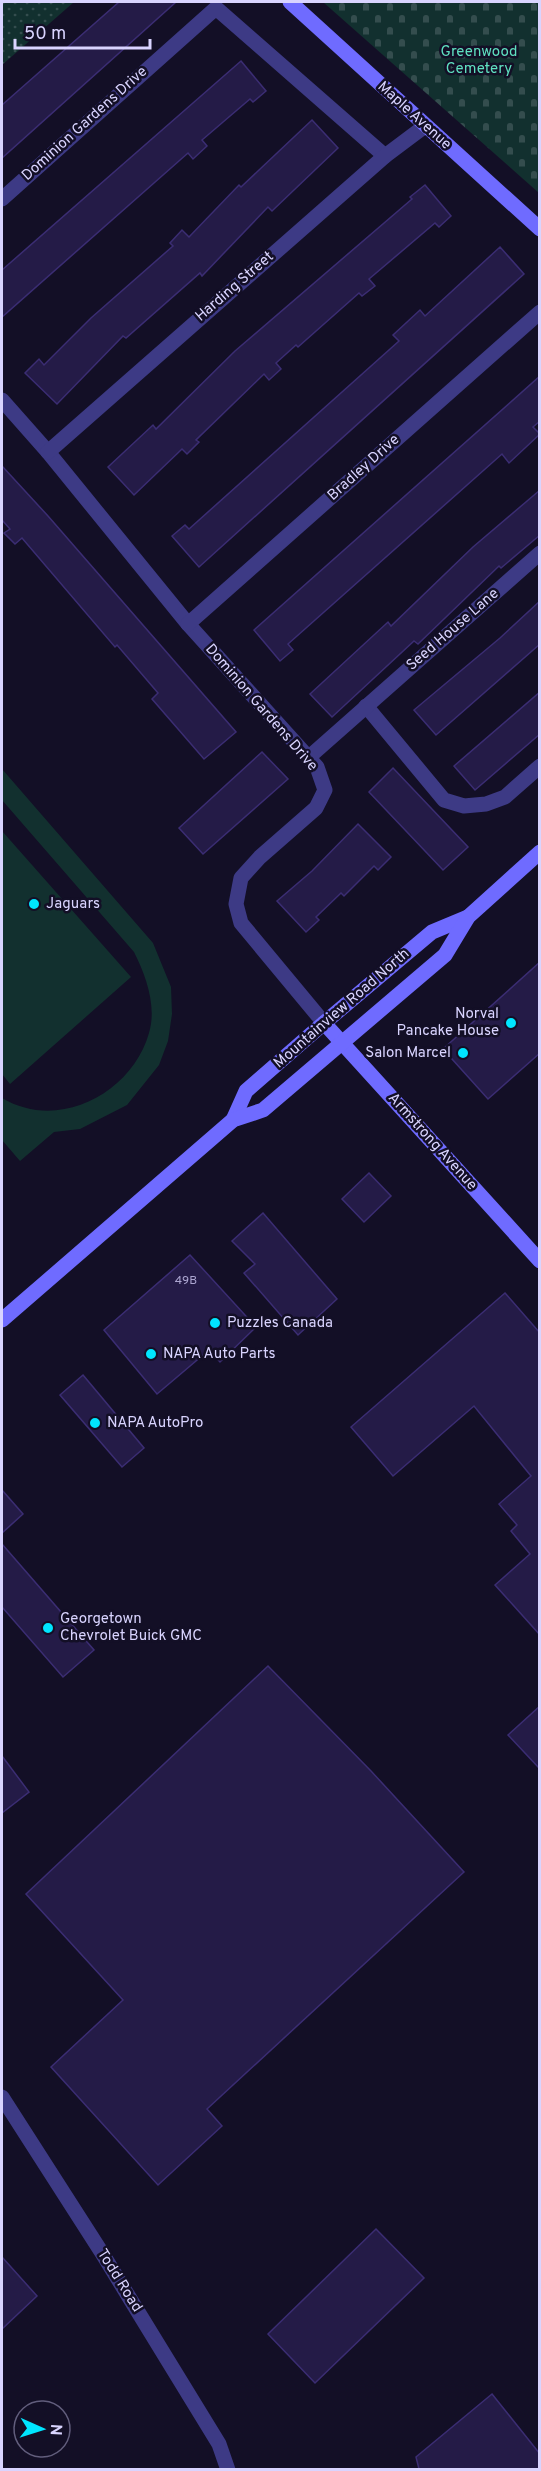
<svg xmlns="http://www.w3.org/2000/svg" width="541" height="2471" font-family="Overpass,sans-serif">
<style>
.grass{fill:#12302f}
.cemetery{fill:url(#cemetery-stones)}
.park{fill:url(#park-dots)}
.building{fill:#241b47;stroke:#3b2d73;stroke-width:1.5}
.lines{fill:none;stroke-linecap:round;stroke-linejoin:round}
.street{stroke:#3d3a85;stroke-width:15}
.secondary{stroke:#6f6bff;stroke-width:15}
.poi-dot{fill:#00e5ff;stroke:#130f26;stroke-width:2}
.labels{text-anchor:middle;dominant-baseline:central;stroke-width:5;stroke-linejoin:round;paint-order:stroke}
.number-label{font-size:12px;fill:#aca6d1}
.park-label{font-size:15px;fill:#5fe0c0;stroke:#130f26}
.street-label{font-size:15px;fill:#d9d4ff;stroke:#130f26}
.poi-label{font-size:15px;fill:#d9d4ff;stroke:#130f26;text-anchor:start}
</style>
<defs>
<pattern id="cemetery-stones" width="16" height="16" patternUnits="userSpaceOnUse" patternTransform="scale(1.5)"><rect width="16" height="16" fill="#12302f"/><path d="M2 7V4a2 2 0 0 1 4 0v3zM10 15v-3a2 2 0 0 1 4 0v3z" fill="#344d4e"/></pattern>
<pattern id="park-dots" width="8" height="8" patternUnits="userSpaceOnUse" patternTransform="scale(1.5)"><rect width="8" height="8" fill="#12302f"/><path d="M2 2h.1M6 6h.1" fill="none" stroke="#344d4e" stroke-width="1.8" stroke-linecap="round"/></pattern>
</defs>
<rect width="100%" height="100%" fill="#130f26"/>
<g class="grass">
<path d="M2 769 153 943 171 987 172 1014 168 1041 159 1065 127 1105 80 1129 54 1132 20 1161 2 1140V1098C59 1132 132 1093 149 1033 157 1006 146 976 134 952L2 800Z"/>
<polygon points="2,831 131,977 10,1084 2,1074"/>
</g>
<polygon class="cemetery" points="323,2 539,2 539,193"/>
<polygon class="park" points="2,2 74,2 2,65"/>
<g class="building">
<polygon points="119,2 176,2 2,158 2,105"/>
<polygon points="241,61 266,91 253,102 250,99 202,140 207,146 193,159 188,153 2,317 2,270"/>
<polygon points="312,120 338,148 272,211 268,207 202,276 200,273 126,338 123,336 57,404 25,373 39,359 44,365 91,318 173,246 170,243 182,230 189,237 239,185 241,187"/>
<polygon points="425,185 451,216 439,227 435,223 369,279 375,286 362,296 359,293 298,347 296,345 276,363 281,369 269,380 264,374 196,440 199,442 187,454 182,449 134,495 108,467 153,425 156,429 235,351 412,199 410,197"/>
<polygon points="500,247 524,274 199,567 172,536 185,525 189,529 399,341 393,335 420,310 425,316"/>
<polygon points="540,376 540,421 533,427 540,434 509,463 502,454 288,644 293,650 280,661 254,630"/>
<polygon points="2,466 48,516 236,732 204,759 152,699 158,693 117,645 115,647 22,538 15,544 4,533 10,529 2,520"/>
<polygon points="540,490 540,535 501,568 499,566 418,644 414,641 332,717 310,694 388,622 391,626 473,547"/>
<polygon points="540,601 540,644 436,735 414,710 500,638"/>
<polygon points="540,692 540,734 475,790 454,766"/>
<polygon points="262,752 288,779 203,854 179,828"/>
<polygon points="393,768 468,847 443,870 369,792"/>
<polygon points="358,824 391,857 378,870 374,866 344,896 341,893 316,917 319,920 306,932 277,901 312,871"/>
<polygon points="540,962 540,1053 488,1099 443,1049"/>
<polygon points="369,1173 391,1196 364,1222 342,1199"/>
<polygon points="263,1213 337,1299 298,1335 244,1273 255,1264 232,1241"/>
<polygon points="190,1255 256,1327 220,1362 209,1350 157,1394 104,1330"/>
<polygon points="505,1293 540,1333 540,1635 495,1585 530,1554 511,1531 517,1525 499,1504 531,1476 474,1406 393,1476 351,1427"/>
<polygon points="83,1375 144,1448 122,1467 60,1395"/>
<polygon points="2,1490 23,1514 2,1533"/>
<polygon points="2,1544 94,1650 63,1677 2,1607"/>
<polygon points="268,1666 371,1771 464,1872 207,2109 222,2126 158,2185 51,2067 123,2000 26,1894"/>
<polygon points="540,1706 540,1769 508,1735"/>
<polygon points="2,1756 29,1792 2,1813"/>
<polygon points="376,2229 424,2278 315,2383 268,2334"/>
<polygon points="2,2257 37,2296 2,2329"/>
<polygon points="492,2394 540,2454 540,2469 419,2469 416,2457"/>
</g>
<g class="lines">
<g class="street">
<polyline points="2,199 216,8 385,156"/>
<polyline points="2,400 48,452 188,624 317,767 325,790 316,808 260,857 241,878 236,904 241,923 324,1023"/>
<polyline points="48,452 385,156 425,126"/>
<polyline points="188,624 540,312"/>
<polyline points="366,706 444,800 464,806 486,804 505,797 540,766"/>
<polyline points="308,758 540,553"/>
<polyline points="2,2097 102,2253 219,2444 228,2470"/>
</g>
<g class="secondary">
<polyline points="290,2 540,229"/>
<polyline points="324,1023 540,1261"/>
<polyline points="233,1120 246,1091 324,1023 432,932 468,917"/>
<polyline points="2,1320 233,1120 263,1110 445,955 468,917 540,852"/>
</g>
</g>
<g class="poi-dot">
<circle cx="34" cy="904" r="6"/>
<circle cx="511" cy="1023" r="6"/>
<circle cx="463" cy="1053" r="6"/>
<circle cx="215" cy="1323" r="6"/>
<circle cx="151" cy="1354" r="6"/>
<circle cx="95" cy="1423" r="6"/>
<circle cx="48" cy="1628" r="6"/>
</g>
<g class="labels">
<g class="number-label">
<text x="186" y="1281">49B</text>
</g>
<g class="park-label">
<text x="479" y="52">Greenwood<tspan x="479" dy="17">Cemetery</tspan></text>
</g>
<g class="street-label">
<text transform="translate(414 116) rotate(42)">Maple Avenue</text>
<text transform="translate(85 124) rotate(-42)">Dominion Gardens Drive</text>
<text transform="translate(235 287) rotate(-41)">Harding Street</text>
<text transform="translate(364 468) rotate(-42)">Bradley Drive</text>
<text transform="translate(453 630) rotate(-41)">Seed House Lane</text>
<text transform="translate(261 708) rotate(49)">Dominion Gardens Drive</text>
<text transform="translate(342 1009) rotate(-41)">Mountainview Road North</text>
<text transform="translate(432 1142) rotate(48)">Armstrong Avenue</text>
<text transform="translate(119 2281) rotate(58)">Todd Road</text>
</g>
<g class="poi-label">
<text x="46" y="904">Jaguars</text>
<text x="499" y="1014" text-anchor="end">Norval<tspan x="499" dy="17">Pancake House</tspan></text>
<text x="451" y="1053" text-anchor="end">Salon Marcel</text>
<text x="227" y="1323">Puzzles Canada</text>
<text x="163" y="1354">NAPA Auto Parts</text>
<text x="107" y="1423">NAPA AutoPro</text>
<text x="60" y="1619">Georgetown<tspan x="60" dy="17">Chevrolet Buick GMC</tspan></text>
</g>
</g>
<rect width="541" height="2471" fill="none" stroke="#d9d4ff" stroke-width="6"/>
<g transform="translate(42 2429) rotate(93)"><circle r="28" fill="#130f26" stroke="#625e7d" stroke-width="1.5"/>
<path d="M0-4.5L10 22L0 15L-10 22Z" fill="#00e5ff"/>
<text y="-9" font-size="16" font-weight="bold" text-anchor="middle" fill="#d9d4ff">N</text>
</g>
<path d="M15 39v9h135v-9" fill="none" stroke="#d9d4ff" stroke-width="3"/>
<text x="24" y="39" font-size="18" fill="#d9d4ff" stroke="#130f26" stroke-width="4.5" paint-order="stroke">50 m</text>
</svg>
